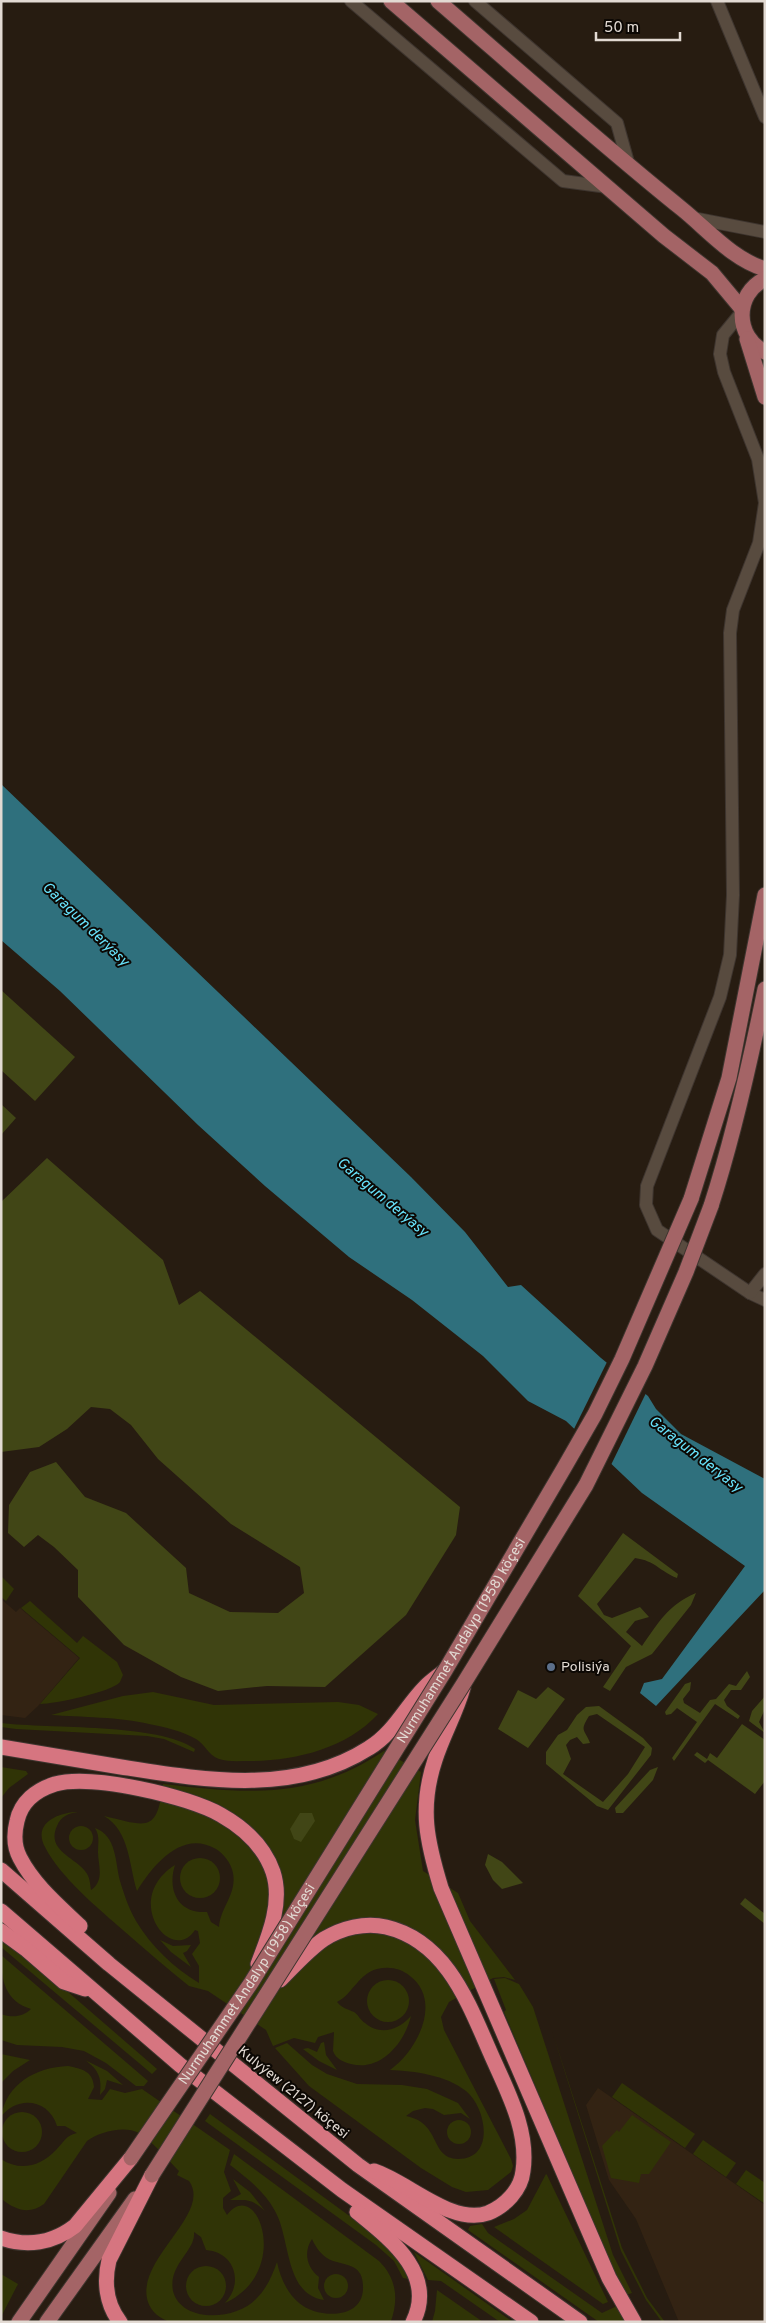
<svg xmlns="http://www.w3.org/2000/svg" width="766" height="2323" font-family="Overpass,sans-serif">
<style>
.built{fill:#332313}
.green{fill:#303406}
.forest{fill:#414616;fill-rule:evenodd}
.water{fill:#2f707d}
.pier{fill:#271c11}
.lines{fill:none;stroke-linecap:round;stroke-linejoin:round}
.minor-casing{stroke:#3e352f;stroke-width:14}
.major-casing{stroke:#3e352f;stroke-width:17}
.highway-casing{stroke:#3e352f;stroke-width:17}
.minor{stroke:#584b3f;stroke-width:12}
.major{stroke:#a46466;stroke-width:15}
.highway{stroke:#d67580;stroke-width:15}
.major-bridge-casing{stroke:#3e352f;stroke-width:17;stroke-linecap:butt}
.major-bridge{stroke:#a46466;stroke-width:15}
.service-dot{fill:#5c6f8a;stroke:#0c0804;stroke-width:2}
.labels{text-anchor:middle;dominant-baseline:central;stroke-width:4;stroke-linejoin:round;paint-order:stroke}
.street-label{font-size:14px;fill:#e2dad3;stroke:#0c0804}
.poi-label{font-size:14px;fill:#e2dad3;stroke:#0c0804;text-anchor:start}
.water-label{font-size:15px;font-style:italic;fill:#68e4fd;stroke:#0c0804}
</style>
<rect width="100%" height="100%" fill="#271c11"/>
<g class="built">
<polygon points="1,1599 16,1612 20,1608 79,1658 38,1706 25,1718 1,1715"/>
<polygon points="598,2088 765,2205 765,2322 679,2322 636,2219 609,2180 586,2105"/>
</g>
<g class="green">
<polygon points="1,1576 14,1589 6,1601 1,1597"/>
<path d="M30 1601 77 1643 83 1636 117 1662 123 1675C123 1675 120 1682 120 1682 112 1692 54 1704 40 1704L80 1658 21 1608Z"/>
<path d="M153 1692 214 1705 338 1702 359 1705 378 1714C346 1749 294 1761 249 1761 239 1761 228 1762 219 1759 208 1755 205 1744 196 1739 182 1731 165 1727 149 1724 121 1717 80 1717 51 1715L123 1696Z"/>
<path d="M1 1723C50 1729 159 1723 195 1749L194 1752 164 1739 147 1736 16 1729 1 1727Z"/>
<path d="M384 1751 421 1772 415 1820 423 1871 458 1893 470 1921 515 1980 504 1977 493 1978 449 2002 441 2017 444 2030 511 2159 513 2166 511 2172 488 2190 466 2192 452 2187 421 2168 309 2086 275 2048 287 2043 312 2065 327 2074 357 2084 402 2085 427 2089 458 2103 470 2119 461 2113 444 2115 433 2109 425 2108 413 2111 406 2116C442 2123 429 2158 458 2159 496 2159 486 2107 466 2091 446 2075 414 2071 390 2070 417 2051 443 2001 410 1976 401 1968 389 1966 377 1969 358 1974 353 1994 337 2002 342 2008 347 2009 354 2012 358 2014 360 2020 365 2023 380 2036 399 2030 411 2016 405 2042 381 2072 351 2064 343 2062 336 2059 333 2051L334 2032 318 2037 315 2043 294 2038 273 2046 266 2030 208 1991 189 1986C166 1968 145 1949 124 1931 99 1909 60 1877 45 1847 32 1823 59 1812 78 1812 69 1813 61 1816 57 1826 46 1850 74 1857 85 1871 90 1877 90 1883 91 1890 105 1880 98 1865 98 1852 98 1843 100 1836 95 1828 117 1836 115 1862 120 1881 124 1894 129 1909 136 1921 151 1946 174 1968 199 1983V1966L192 1954 200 1943 198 1931 195 1930C171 1966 121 1899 175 1865 167 1890 178 1914 207 1912L211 1922 219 1927C220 1908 237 1894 233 1873 231 1863 224 1854 216 1849 182 1829 153 1865 137 1891 129 1866 130 1831 104 1816 147 1826 157 1834 163 1784 248 1794 310 1800 384 1751Z"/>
<polygon points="1,1767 26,1771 28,1774 9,1788 1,1798"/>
<circle cx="81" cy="1838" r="12"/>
<circle cx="200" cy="1878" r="20"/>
<polygon points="1,1938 23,1953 157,2069 152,2074 1,1947"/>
<polygon points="160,1940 173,1946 191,1945 187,1951 183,1953 191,1967 171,1952"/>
<path d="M1 1955 148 2081 144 2086H136L106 2063 84 2051 62 2047 17 2045 1 2040V2014C12 2018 23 2017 31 2009 5 2001 1 1980 1 1955Z"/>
<polygon points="505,1978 519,1984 533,2007 613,2255 632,2293 626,2295 608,2257 504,2012 506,2010 494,1979"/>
<circle cx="388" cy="2001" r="21"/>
<polygon points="552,2031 622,2248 647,2298 665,2322 662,2322 646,2300 621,2251"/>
<polygon points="324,2042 326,2055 337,2070 319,2061 303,2049 308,2048 317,2052 321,2043"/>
<polygon points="1,2054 30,2060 13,2071 1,2083"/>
<path d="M85 2060 107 2071 123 2085 107 2080 105 2089 100 2095C102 2078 99 2070 85 2060Z"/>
<path d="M68 2066C82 2069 93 2071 94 2087L88 2099 102 2100 110 2089 125 2093 142 2089 230 2150 224 2172 231 2191 223 2198V2208L227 2215C257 2175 293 2272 225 2303 244 2283 235 2252 206 2250L201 2237 194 2232C196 2251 168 2264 173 2291 181 2323 235 2321 256 2299 267 2288 272 2276 277 2262 280 2277 287 2293 299 2303 316 2318 362 2321 363 2289 364 2265 349 2266 333 2261 323 2258 316 2248 312 2239 303 2252 307 2268 319 2277L318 2288 324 2300C284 2294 291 2239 275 2211 265 2192 247 2178 230 2165L234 2154 379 2261C396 2278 399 2298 391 2321L170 2322C161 2319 151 2312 148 2302 134 2260 213 2214 189 2181L177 2175 179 2171C169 2161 150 2139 139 2133 124 2125 99 2132 87 2141L44 2204C29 2215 16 2210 3 2200L1 2159C20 2172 41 2166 56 2150 64 2142 65 2136 77 2133L65 2126H57C49 2099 17 2095 1 2117 6 2084 36 2067 68 2066Z"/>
<polygon points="622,2083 695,2134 685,2148 612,2097"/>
<circle cx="22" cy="2132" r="20"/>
<polygon points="210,2114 381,2239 399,2257 409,2279 403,2278 394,2261 376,2245 205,2121"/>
<polygon points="632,2115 671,2142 649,2174 641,2174 639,2183 611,2178 602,2146 617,2130 619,2132"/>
<circle cx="459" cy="2132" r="12"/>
<polygon points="703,2140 736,2163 726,2177 693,2154"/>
<polygon points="746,2170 765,2183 765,2204 736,2184"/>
<polygon points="546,2174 547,2175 608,2302 603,2304 494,2227 514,2219 527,2210"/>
<path d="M233 2179 250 2192 265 2211C251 2198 247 2200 230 2200L241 2194Z"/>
<polygon points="482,2224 488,2233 602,2313 617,2306 626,2322 599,2322 468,2230 470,2226"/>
<polygon points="414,2252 513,2322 500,2322 441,2281 428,2280"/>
<circle cx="206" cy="2286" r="20"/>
<polygon points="1,2274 18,2284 1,2317"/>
<circle cx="336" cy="2286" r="12"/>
<polygon points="437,2290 483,2322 432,2322 435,2311"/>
</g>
<g class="forest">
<polygon points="1,990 75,1057 35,1101 1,1070"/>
<polygon points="1,1104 16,1118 1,1135"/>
<polygon points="47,1158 163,1260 179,1305 200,1291 460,1507 456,1535 406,1615 325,1687 267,1686 218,1691 181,1677 124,1645 78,1597 78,1570 54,1547 38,1535 24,1547 8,1533 9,1505 30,1472 56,1462 85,1497 126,1513 186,1568 189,1593 230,1612 278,1613 304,1593 300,1567 231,1524 158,1459 131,1425 110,1409 91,1407 67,1429 39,1447 1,1452 1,1202"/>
<path d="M623 1533 678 1574 677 1578C659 1571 656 1561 635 1558L597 1604 604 1615 612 1618 640 1607 649 1617 635 1621 626 1632 642 1646C659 1622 668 1605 696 1593L691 1605 652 1654 626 1667 610 1691 603 1687 631 1646 578 1596Z"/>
<polygon points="747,1671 750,1677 741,1690 731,1690 724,1700 727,1706 740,1716 738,1719 715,1704 674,1761 672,1758 697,1722 677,1708 671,1714 666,1715 665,1712 685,1684 691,1682 690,1690 683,1699 684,1703 700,1713 710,1700 716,1699 729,1684 736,1686"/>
<polygon points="548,1687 565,1699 528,1748 498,1729 518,1690 536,1699"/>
<polygon points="765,1696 765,1709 759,1722 765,1733 749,1721 752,1711"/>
<path d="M599 1706 643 1738 652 1748 651 1755 608 1810 597 1806 546 1764V1752L558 1735 567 1730 577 1715 586 1707ZM597 1714 645 1747 628 1774 603 1802 563 1774 571 1759 566 1745 570 1740 577 1737 583 1744 590 1743C585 1729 579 1732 589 1716Z"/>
<polygon points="742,1724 765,1740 765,1781 755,1794 708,1760 705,1763 694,1755 697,1752 707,1759 710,1753 717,1758"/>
<polygon points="658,1767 653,1780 623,1813 616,1813 615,1808 650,1770"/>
<polygon points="300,1813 312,1813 315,1821 301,1842 294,1839 290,1829"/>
<polygon points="488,1854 502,1862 523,1883 502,1889 493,1880 485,1865"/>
<polygon points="745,1898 765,1914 765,1924 740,1904"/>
</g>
<polygon class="water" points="1,784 411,1177 465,1232 508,1287 521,1285 601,1358 648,1396 656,1409 681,1434 765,1479 765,1590 656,1706 640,1693 644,1683 662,1679 745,1566 642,1493 566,1421 528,1401 483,1356 412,1300 349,1257 265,1186 198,1125 60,991 1,940"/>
<polygon class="pier" points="608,1360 647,1391 610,1467 573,1431"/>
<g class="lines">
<defs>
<g id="minor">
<polyline points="351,1 563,181 608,187"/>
<polyline points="475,1 617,123 629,166"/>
<polyline points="717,1 765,117"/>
<polyline points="693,218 765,232"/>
<polyline points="741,313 723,335 720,354 724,372 758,459 765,503"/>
<polyline points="765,503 759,543 733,610 730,633 733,895 730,955 720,997 647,1186 646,1205 657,1230 750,1293 765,1300"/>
<polyline points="750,1293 765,1274"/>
</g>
<g id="major">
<polyline points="391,1 664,236 712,273 742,309"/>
<path d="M438 1C519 71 599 142 682 209 708 230 732 259 765 269"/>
<path d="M765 279C734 294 735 337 765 352"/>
<polyline points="747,339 765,397"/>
<polyline points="691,1199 729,1078 765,895"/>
<path d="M711 1206C734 1135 750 1063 765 989"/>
<polyline points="19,2322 109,2193"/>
<polyline points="47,2322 135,2199"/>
</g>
<g id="highway">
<path d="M463 1688C456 1713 443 1735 435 1760 419 1808 427 1842 441 1888L609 2278 634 2322"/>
<path d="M1 1747C41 1754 81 1760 121 1767 204 1780 294 1796 369 1748 394 1733 406 1706 425 1687 431 1681 437 1677 443 1672"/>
<polyline points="1,1870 109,1964 358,2165 580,2322"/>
<polyline points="1,1911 180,2065 342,2190 531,2322"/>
<path d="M80 1926C58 1905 34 1885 20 1858 14 1847 14 1833 17 1821 21 1802 36 1790 55 1784 92 1774 188 1796 221 1815 244 1828 264 1846 273 1872 283 1902 269 1936 258 1964"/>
<polyline points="1,1931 27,1950 64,1982 85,1989"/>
<path d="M280 1980C294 1966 308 1950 324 1939 342 1928 365 1922 386 1927 446 1941 468 2002 490 2052 506 2089 529 2129 523 2171 521 2190 505 2206 488 2213 452 2226 408 2182 374 2171"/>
<path d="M357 2212C390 2239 437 2274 413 2322"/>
<path d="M1 2238C27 2247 53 2243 75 2226L131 2158"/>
<path d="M120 2322C106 2304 104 2281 109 2260L152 2175"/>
</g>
</defs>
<use href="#minor" class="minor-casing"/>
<use href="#major" class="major-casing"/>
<use href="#highway" class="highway-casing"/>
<use href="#minor" class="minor"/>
<use href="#major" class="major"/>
<use href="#highway" class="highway"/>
<defs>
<g id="major-bridge">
<path id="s1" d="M131 2158 251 1983 446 1669 564 1468 595 1414 622 1359 691 1199"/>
<polyline points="152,2175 464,1683 586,1485 645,1366 686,1272 711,1206"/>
</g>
</defs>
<use href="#major-bridge" class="major-bridge-casing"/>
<use href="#major-bridge" class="major-bridge"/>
</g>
<circle class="service-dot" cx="551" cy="1667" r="5"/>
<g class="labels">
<g class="street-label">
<text stroke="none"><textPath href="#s1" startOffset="614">Nurmuhammet Andalyp (1958) köçesi</textPath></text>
<text stroke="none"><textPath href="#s1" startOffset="209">Nurmuhammet Andalyp (1958) köçesi</textPath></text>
<text transform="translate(293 2093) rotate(39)">Kulyýew (2127) köçesi</text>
</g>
<g class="poi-label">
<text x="561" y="1667">Polisiýa</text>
</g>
<g class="water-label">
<text transform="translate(85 925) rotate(44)">Garagum derýasy</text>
<text transform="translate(382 1198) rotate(40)">Garagum derýasy</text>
<text transform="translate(695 1455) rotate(38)">Garagum derýasy</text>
</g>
</g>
<rect width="766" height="2323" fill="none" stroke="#e2dad3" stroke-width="5"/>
<path d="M596 32v8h84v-8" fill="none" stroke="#e2dad3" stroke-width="2.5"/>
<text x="604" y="32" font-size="15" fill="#e2dad3" stroke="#0c0804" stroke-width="4" paint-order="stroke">50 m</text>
</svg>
